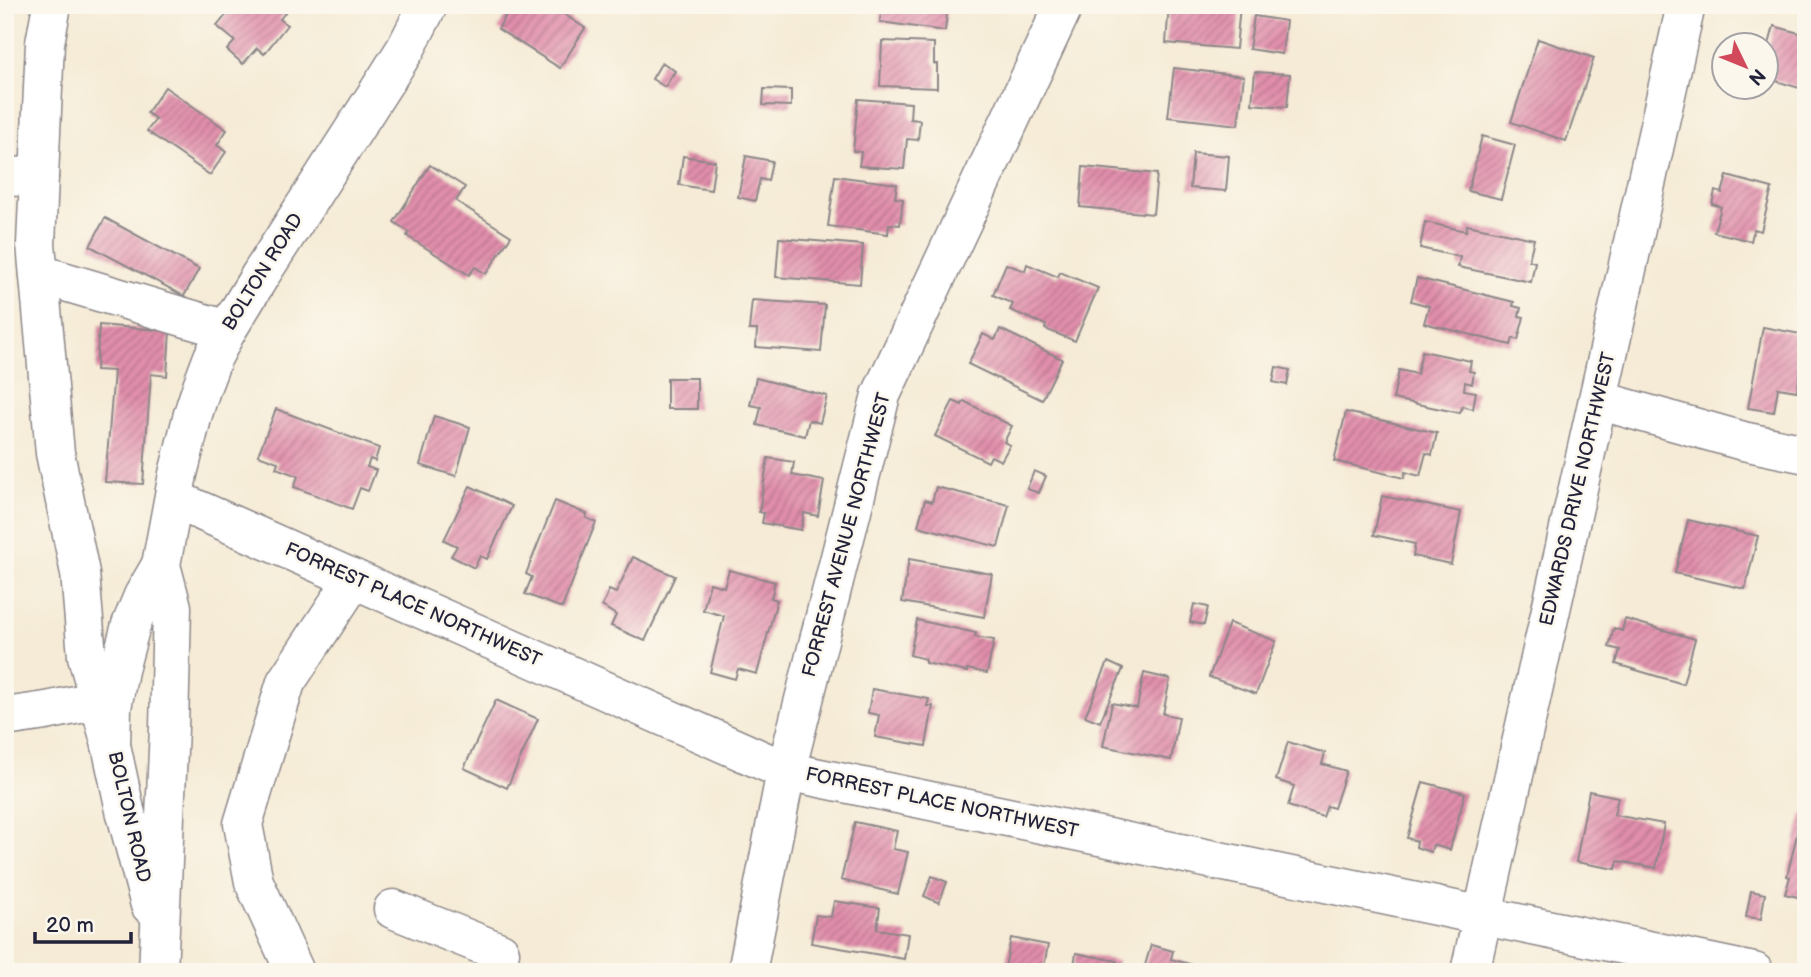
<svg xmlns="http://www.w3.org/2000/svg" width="1811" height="977" font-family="'Balsamiq Sans',sans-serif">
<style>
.building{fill:url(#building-hatch)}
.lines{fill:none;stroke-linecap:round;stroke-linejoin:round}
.minor-casing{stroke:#8c8688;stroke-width:41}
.minor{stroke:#fff;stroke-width:38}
.labels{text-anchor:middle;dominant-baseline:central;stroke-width:5;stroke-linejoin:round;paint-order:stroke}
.street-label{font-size:19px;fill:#22223b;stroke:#fbf7ec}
</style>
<defs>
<pattern id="building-hatch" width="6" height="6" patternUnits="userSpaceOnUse" patternTransform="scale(1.75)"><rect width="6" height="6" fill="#e18eab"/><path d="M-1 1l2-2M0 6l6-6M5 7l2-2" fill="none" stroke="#b6748c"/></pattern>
</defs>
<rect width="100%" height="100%" fill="#fbf7ec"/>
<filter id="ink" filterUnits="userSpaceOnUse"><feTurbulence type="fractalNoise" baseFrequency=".0143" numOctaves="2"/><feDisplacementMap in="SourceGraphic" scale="14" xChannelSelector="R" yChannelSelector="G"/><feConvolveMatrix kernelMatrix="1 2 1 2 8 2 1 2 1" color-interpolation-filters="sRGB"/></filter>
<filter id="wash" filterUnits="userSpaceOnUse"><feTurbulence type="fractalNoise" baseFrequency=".00686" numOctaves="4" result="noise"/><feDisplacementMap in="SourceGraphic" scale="28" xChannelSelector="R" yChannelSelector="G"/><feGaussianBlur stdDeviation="1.57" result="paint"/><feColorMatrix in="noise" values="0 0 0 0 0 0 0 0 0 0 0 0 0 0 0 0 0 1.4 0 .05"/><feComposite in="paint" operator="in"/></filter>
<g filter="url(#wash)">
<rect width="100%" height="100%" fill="#f5ebd6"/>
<g id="blocks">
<g class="building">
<polygon points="234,5 291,5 280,19 287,25 264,54 257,48 243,64 227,50 235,41 217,26"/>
<polygon points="512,5 520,5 526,9 528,5 550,5 585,28 560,68 498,29"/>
<polygon points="882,5 948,5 945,31 880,22"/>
<polygon points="1169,5 1240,5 1236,49 1166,43"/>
<polygon points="1254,16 1286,21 1282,54 1249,49"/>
<polygon points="1774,26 1806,35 1806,90 1766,78 1766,56"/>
<polygon points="1538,39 1594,58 1566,141 1511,122"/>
<polygon points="882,41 934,43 934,64 937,64 937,88 880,86"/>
<polygon points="662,62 675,71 665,87 652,79"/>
<polygon points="1174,68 1244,76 1238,125 1168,117"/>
<polygon points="1255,72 1290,74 1287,107 1252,104"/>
<polygon points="165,87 227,130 217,145 226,152 210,175 147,131 156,119 147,113"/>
<polygon points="764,89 791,90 791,106 763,105"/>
<polygon points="858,99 911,103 910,119 920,120 918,140 907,139 904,169 859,166 861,152 853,151"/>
<polygon points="1482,136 1515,145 1501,199 1468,191"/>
<polygon points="1193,153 1229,156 1226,191 1190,188"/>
<polygon points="683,156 715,161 711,190 679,185"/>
<polygon points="746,156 772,161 768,181 760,179 755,201 738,197"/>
<polygon points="430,165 465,187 456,201 511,236 486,274 475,267 469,275 407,236 409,232 394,222"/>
<polygon points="1083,167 1157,174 1153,214 1080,207"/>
<polygon points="835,176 897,184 895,198 903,199 900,225 889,224 888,234 828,226"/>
<polygon points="1727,176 1772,188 1761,231 1754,229 1751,241 1714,232 1721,207 1712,204 1715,191 1722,193"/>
<polygon points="105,218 199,269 184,296 90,246"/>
<polygon points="1425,222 1466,231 1467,225 1534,239 1529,260 1535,262 1531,282 1458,267 1460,257 1420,248"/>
<polygon points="779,238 863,245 860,284 776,277"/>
<polygon points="1006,264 1025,271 1027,264 1058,277 1060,272 1098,288 1075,341 1045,329 1046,325 1010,310 1013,304 993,295"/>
<polygon points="1417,278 1514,302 1513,306 1521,308 1519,316 1524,317 1518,340 1513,338 1511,345 1424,323 1429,306 1411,301"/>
<polygon points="752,300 825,305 821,352 756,347 757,330 749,330"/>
<polygon points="99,325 170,331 167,376 151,374 143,484 105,482 114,371 96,370"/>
<polygon points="1763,327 1806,335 1806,360 1803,360 1797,391 1778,388 1774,412 1748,408"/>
<polygon points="1000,329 1062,359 1042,400 968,364 983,334 995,340"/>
<polygon points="1422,351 1471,361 1469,371 1474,372 1472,384 1465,382 1464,390 1476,392 1473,409 1462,406 1460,413 1393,399 1399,370 1417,374"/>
<polygon points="1276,367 1290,370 1287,385 1273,382"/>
<rect x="667" y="378" width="30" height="31"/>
<polygon points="756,378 827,396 820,423 809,420 805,436 757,425 761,407 750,405"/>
<polygon points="953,401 962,405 964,401 1012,426 1004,442 1010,445 1001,461 991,456 988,462 935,436"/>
<polygon points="276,409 379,448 375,461 370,459 367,467 376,470 368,491 360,488 352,509 294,487 298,476 276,468 278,462 258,455"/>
<polygon points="1346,412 1437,433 1432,455 1426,453 1420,476 1405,472 1404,478 1334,461"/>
<polygon points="434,416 470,427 456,476 420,465"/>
<polygon points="768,458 794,462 792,475 824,481 818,516 804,513 801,530 762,523 764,513 759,512"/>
<polygon points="1034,471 1046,476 1039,493 1027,489"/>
<polygon points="470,486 512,506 487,559 480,556 474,568 451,556 457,546 444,540"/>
<polygon points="936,487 1009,505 998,547 918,526 925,500 932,502"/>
<polygon points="1382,496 1461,512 1451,564 1413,556 1415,544 1374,535"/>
<polygon points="555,501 587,514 586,518 596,522 562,608 525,594 532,577 526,574"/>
<polygon points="1688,520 1758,536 1745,589 1675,573"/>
<polygon points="633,557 675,576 645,641 611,626 616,615 602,606 609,590 616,593"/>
<polygon points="909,559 992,574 984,617 902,602"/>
<polygon points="729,570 775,582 771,598 777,600 757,674 738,669 735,679 710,672 724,616 703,610 710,583 724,587"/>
<polygon points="1194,604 1208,607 1204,625 1190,622"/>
<polygon points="1625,619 1695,639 1683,684 1616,664 1620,650 1609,647 1614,628 1622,631"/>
<polygon points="917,620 976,633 975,637 994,640 987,673 967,669 967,672 925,663 925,659 910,655"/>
<polygon points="1229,623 1276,641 1256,694 1209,677"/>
<polygon points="1108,662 1123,669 1100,722 1085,716"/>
<polygon points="1144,673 1170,679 1163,714 1179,717 1171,760 1103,746 1112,703 1137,708"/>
<polygon points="872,689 929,699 927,706 933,706 926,746 875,737 879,715 868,713"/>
<polygon points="496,700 538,719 507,788 464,768"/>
<polygon points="1288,742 1325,753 1322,764 1346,771 1334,808 1327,806 1323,817 1288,806 1294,786 1276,780"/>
<polygon points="1423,782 1465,793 1450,850 1433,845 1431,852 1421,849 1416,847 1417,841 1407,838"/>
<polygon points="1589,791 1618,797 1614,815 1664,824 1656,868 1618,861 1616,869 1576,862"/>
<polygon points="1802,814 1806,815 1806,899 1785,894 1790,877 1787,876"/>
<polygon points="855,822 897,831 893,849 908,852 898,894 841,880"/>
<polygon points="932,876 947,882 939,903 924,896"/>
<polygon points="1751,891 1765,894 1761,919 1746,917"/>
<polygon points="834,901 880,908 877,929 908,934 904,959 811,943 816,915 831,917"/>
<polygon points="1011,938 1048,945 1043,972 1004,972"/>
<polygon points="1151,945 1173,951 1171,959 1208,969 1207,972 1143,972"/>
<polygon points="1076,953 1117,961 1114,972 1073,972"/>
</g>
</g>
</g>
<g filter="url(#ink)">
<use href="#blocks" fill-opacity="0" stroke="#8c8688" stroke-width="2"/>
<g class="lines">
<defs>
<g id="minor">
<polyline points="52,5 45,43 36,244 55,453 80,573 87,656 111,745"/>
<polyline points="5,177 39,176"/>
<polyline points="39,274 227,330"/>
<polyline points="1598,400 1743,441 1806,454"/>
<polyline points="174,499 786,771 1754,972"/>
<polyline points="5,717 46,711 99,700"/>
<polyline points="150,905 125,810 111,745 112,708 119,670 131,625 143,596 161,565"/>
<polyline points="393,909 500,952 496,972"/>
<polyline points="158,972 169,728 172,607 161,565 178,474 193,414 202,386 213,357 227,330 261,274 387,78 406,48 428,5"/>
<polyline points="295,972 254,882 243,824 286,682 354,579"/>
<polyline points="747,972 786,771 881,395 1064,5"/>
<polyline points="1470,972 1686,5"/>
</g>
</defs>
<use href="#minor" class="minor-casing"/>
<use href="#minor" class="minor"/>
</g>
</g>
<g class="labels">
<g class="street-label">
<text transform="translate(263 272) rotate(-58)">BOLTON ROAD</text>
<text transform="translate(1578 489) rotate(-77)">EDWARDS DRIVE NORTHWEST</text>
<text transform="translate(847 535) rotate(-75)">FORREST AVENUE NORTHWEST</text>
<text transform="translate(413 605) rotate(24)">FORREST PLACE NORTHWEST</text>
<text transform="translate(942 803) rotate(12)">FORREST PLACE NORTHWEST</text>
<text transform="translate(129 817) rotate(77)">BOLTON ROAD</text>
</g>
</g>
<rect width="1811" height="977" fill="none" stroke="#fbf7ec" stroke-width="28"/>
<g transform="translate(1745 66) rotate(133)"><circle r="33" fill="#fbf7ec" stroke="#a4a2a5" stroke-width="2"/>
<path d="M0-5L12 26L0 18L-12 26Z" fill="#d1495b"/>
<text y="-10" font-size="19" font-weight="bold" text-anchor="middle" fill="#22223b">N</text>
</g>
<path d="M35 932v10h96v-10" fill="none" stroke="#22223b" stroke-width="3.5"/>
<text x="46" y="932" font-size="21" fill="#22223b" stroke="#fbf7ec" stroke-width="5" paint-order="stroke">20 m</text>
</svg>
